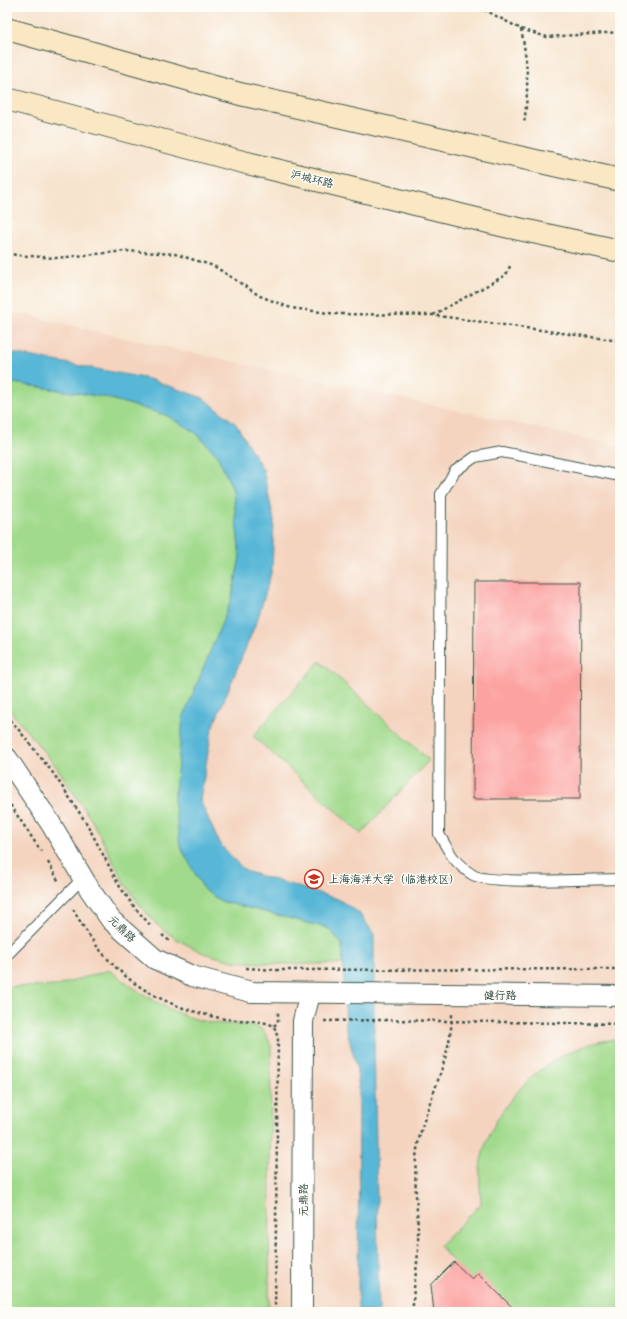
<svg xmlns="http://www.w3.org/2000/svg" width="627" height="1319" font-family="Sriracha,'LXGW WenKai TC',sans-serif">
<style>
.built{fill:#f4d4bf}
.green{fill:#a1da8c;stroke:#608c60}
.water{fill:#59b7d7;stroke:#3c7a86}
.building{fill:#fca3a1}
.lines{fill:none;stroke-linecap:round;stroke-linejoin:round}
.service-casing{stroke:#3f564b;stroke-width:12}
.minor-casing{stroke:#3f564b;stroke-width:22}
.secondary-casing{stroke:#3f564b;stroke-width:24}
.path{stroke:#3f564b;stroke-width:2.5;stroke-dasharray:3 3;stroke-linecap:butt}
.service{stroke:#fff;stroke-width:10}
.minor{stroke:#fff;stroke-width:20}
.secondary{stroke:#fae7c3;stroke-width:22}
.labels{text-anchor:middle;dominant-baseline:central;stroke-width:3;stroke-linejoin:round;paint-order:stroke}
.street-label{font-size:11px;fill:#1f3d34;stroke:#fdfcf7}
.poi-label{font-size:11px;fill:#1f3d34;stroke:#fdfcf7;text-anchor:start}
</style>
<rect width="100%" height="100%" fill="#fdfcf7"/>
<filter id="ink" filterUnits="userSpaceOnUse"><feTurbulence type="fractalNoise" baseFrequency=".025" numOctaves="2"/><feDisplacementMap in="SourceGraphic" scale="8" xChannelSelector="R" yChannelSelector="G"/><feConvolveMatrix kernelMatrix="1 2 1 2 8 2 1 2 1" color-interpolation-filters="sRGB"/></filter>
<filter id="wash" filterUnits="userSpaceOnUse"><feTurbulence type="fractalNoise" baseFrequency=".012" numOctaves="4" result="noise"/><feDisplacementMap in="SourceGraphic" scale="16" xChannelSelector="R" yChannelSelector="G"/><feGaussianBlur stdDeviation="0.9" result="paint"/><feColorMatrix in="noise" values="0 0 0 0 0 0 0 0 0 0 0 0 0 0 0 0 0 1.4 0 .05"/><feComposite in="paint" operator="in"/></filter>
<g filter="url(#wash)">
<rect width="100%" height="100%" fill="#f7e4ce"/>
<polygon class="built" points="7,310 111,335 620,446 620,1312 7,1312"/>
<g class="green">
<polygon points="7,382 104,397 166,415 196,433 217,455 233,490 240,557 180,846 205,890 221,901 328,928 342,944 343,964 276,964 233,961 203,953 176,939 157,925 139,904 125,884 92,821 58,769 7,707"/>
<polygon points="320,661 429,760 361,834 253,736"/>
<path d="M109 970C139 992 170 1015 208 1022 220 1025 250 1023 260 1028 266 1032 268 1039 271 1046L269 1312H7V987L57 986Z"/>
<path d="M620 1039V1312H434L431 1285 454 1262 439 1246 481 1204C480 1188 478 1169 483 1153 500 1094 558 1042 620 1039Z"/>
</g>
<polygon class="water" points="7,352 149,379 203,398 236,424 263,470 274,520 272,570 258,618 212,729 200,800 219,843 245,871 338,899 359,913 374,934 374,1034 379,1312 358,1312 359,1089 356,1065 346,1027 342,944 328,928 221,901 204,890 180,846 174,799 183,718 232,598 240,557 233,490 217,455 196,433 166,415 104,397 7,382"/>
<g id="blocks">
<g class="building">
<polygon points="474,582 581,582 580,799 473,799"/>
<polygon points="454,1262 472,1279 478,1273 517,1312 434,1312 431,1285"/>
</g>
</g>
</g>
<g filter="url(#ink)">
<use href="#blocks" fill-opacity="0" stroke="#3f564b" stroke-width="1"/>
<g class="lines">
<defs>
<g id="service">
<path d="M620 476 502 452 475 457 455 471 441 494 439 834C449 852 455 864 473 875 490 885 594 879 620 879"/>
<polyline points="7,955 83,878"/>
</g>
<g id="minor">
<polyline points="7,758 51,824 90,890 111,920 155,959 192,976 251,992 620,996"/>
<polyline points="302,1312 303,1021 310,994"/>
</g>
<g id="secondary">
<polyline points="7,29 240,94 620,180"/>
<polyline points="7,99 239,161 505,226 620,251"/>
</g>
</defs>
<use href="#service" class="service-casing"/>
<use href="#minor" class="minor-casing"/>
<use href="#secondary" class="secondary-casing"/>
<g class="path">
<polyline points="479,7 521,29 547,37 620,32"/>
<path d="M521 29C528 63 529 90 524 123"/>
<polyline points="7,253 16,255 56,258 126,251 175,254 214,266 260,296 291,308 336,314 432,315 620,341"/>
<polyline points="433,315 506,275 511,264"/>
<polyline points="7,715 53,773 87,824 120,887 135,908 151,926"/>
<polyline points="7,800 41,851"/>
<polyline points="48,862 59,882"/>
<path d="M73 909C108 973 149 1003 220 1018 238 1022 257 1018 274 1026L278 1038 275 1312"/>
<polyline points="162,935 171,942"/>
<polyline points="246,968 276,970 620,969"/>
<polyline points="324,1021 383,1020 620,1024"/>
<polyline points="274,1026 278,1022 278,1012"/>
<path d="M413 1312C412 1290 418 1268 418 1245 419 1211 411 1173 419 1139 429 1096 451 1060 452 1014"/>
</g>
<use href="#service" class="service"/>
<use href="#minor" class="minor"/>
<use href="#secondary" class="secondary"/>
</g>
</g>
<defs>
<symbol id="university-ring" viewBox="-11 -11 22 22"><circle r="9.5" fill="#fdfcf7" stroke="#c8321e" stroke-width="1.5"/><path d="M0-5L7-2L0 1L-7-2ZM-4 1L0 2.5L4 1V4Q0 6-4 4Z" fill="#c8321e"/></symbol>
</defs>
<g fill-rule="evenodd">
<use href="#university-ring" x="303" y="868" width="22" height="22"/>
</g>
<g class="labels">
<g class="street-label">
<text transform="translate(312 179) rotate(14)">沪城环路</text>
<text transform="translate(122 929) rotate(44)">元鼎路</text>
<text x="500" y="995">健行路</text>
<text transform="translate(303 1200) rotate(-90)">元鼎路</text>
</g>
<g class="poi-label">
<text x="328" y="879">上海海洋大学（临港校区）</text>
</g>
</g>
<rect width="627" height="1319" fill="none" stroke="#fdfcf7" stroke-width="24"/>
</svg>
